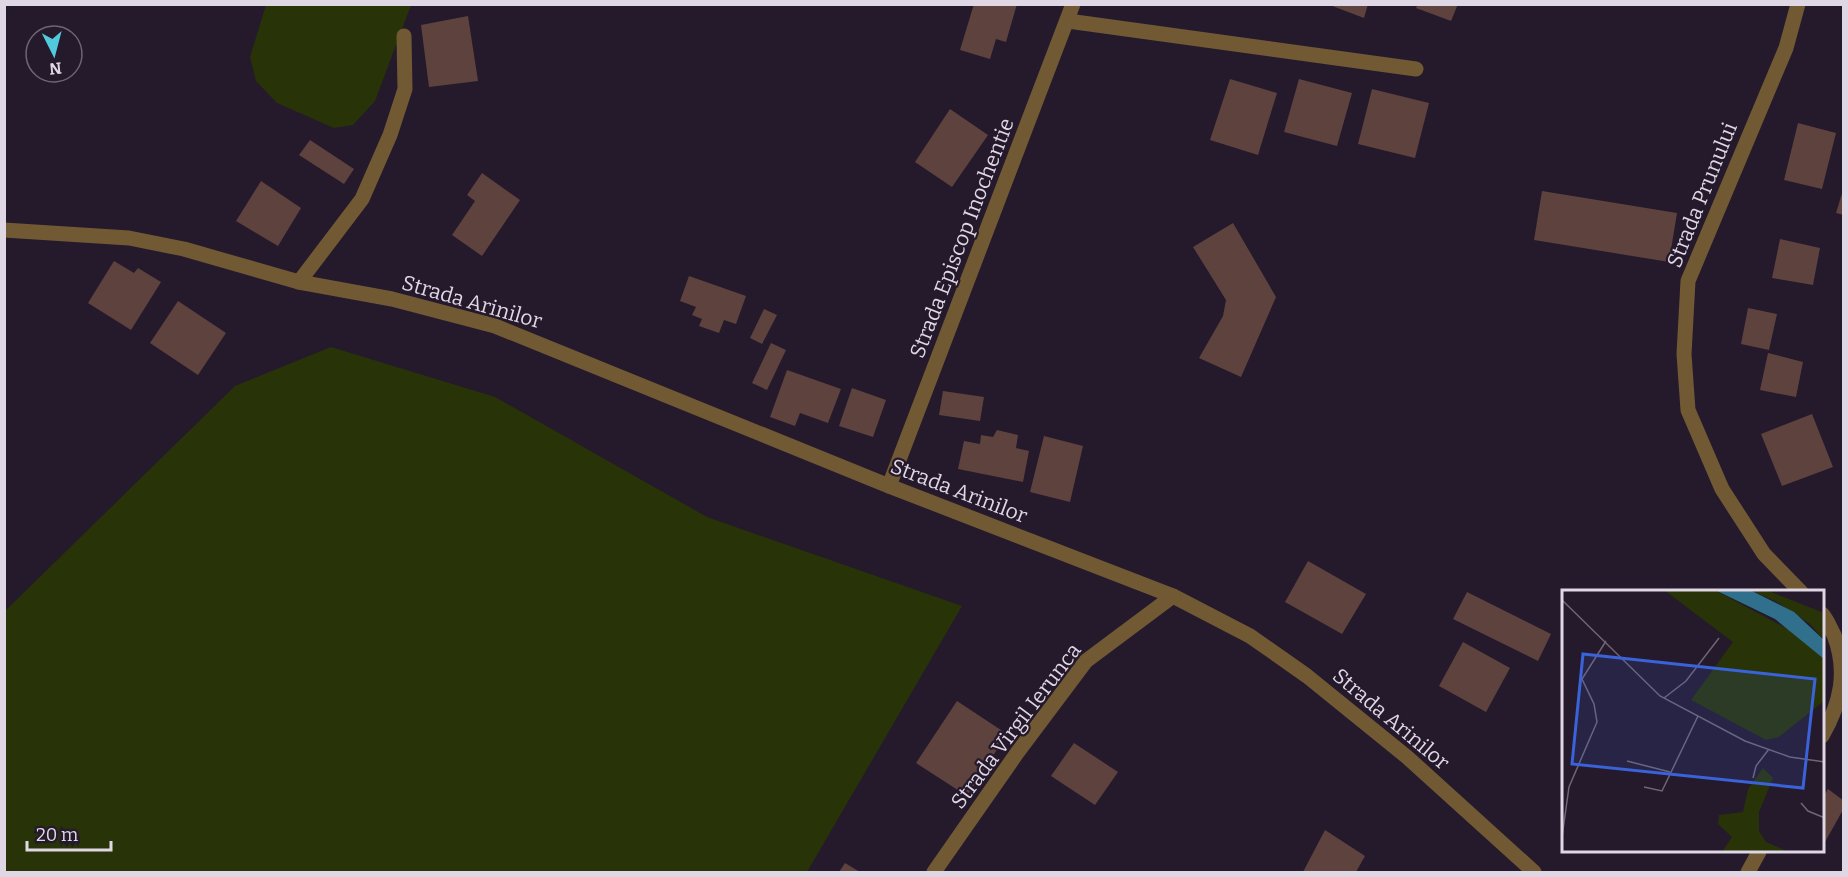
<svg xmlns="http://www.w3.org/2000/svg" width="1848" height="877" font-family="Bitter,serif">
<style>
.green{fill:#283408}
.building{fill:#5e423d}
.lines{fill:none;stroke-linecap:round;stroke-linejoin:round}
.minor{stroke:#715934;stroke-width:15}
.labels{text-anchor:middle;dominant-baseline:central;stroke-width:4.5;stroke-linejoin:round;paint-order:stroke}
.street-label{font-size:21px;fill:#dfd7e4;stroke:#25192c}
.inset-road{fill:none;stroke:#6f6576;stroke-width:1.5}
.view{fill:#3a63da;fill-opacity:0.15;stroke:#3a63da;stroke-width:3}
.inset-edge{fill:none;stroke:#dfd7e4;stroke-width:3}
</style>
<rect width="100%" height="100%" fill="#25192c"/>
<g class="green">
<polygon points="266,5 411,5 375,101 353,125 334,128 277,103 256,81 250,57"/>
<polygon points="331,347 495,397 707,517 962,606 807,872 5,872 5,611 235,386"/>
</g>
<g class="building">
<polygon points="974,4 1017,4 1006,42 996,39 990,59 960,50"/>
<polygon points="1327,4 1368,4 1364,18"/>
<polygon points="1418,4 1458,4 1451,21 1416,8"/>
<polygon points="468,16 478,81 429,87 421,25"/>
<polygon points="1230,79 1277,93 1258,155 1210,140"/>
<polygon points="1299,79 1352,93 1337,146 1284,132"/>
<polygon points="1372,89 1429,103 1415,158 1358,144"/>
<polygon points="950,109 988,135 952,187 915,162"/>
<polygon points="1798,123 1836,133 1822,189 1784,180"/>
<polygon points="310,140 354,169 344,184 299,155"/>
<polygon points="482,173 520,200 482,256 452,235 475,201 467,195"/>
<polygon points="261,181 301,208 278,246 236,221"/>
<polygon points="1843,190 1844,190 1844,215 1836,213"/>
<polygon points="1542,191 1677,213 1669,262 1534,240"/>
<polygon points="1233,223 1276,297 1241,377 1199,358 1223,316 1226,300 1193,247"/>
<polygon points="1780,239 1820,248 1813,285 1772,278"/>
<polygon points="114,261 134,273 138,268 161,282 131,330 88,303"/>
<polygon points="689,276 746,296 736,324 724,320 719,333 699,326 702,319 692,315 696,307 680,301"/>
<polygon points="178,301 226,333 198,375 150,343"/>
<polygon points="1748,308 1777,314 1769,350 1741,344"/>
<polygon points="764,309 777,315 762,344 750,338"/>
<polygon points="771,343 786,350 767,390 752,383"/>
<polygon points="1768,353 1803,362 1796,397 1760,390"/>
<polygon points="787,370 841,389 828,423 800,413 795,426 770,417"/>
<polygon points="852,388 886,400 873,437 839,426"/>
<polygon points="943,391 984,397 980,421 939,415"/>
<polygon points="1812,414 1833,467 1782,486 1761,434"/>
<polygon points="997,430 1018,435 1016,448 1029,451 1023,482 958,469 964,441 980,444 981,435 993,437"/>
<polygon points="1044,436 1083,446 1070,502 1030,492"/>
<polygon points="1308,561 1366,594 1342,634 1285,602"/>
<polygon points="1467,592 1551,634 1538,661 1453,619"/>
<polygon points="1463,642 1510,668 1486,712 1439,686"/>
<polygon points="957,701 1007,734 967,796 916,763"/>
<polygon points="1074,743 1118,772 1095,805 1051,776"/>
<polygon points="1828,789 1844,801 1844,808 1825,842 1822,840 1822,798"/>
<polygon points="1325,830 1365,856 1356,872 1303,872"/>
<polygon points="845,863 860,872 839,872"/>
</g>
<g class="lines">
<g class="minor">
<polyline points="1798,4 1786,48 1688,281 1684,354 1688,410 1722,489 1764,554 1801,592"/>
<polyline points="1068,21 1416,69"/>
<polyline points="4,230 129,238 184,249 299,282 392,299 495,326 889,486 1173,596 1250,636 1307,676 1407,757 1534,872"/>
<polyline points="299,282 362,199 390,135 405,89 404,36"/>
<polyline points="889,486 1073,4"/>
<path d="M1822 614C1828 621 1830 628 1834 635 1848 671 1841 703 1822 736"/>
<polyline points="934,872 1017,753 1086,661 1173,596"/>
<polyline points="1748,872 1759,852"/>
</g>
</g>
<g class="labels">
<g class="street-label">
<text transform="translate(1702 195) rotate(-68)">Strada Prunului</text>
<text transform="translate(962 238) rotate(-69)">Strada Episcop Inochentie</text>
<text transform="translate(472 302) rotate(16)">Strada Arinilor</text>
<text transform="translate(959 491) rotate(21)">Strada Arinilor</text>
<text transform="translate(1391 719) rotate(40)">Strada Arinilor</text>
<text transform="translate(1016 726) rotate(-53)">Strada Virgil Ierunca</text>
</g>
</g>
<g transform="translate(1562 590)">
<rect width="262" height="262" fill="#25192c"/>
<path d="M102 0H153L235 44 262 69V111L217 147 204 150 129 110 171 52ZM188 0H204L262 23V50L248 34 215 12ZM201 178 211 188 197 222V241L204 252 227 262H160L170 247 156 234 157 225 181 222 186 199Z" fill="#283408"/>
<path d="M153 0H188L232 22 262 50V69L213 29Z" fill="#30708d"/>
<path class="inset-road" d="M0 10 98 106 183 151 228 167 263 172M102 108 124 91 157 48M65 171 108 182M191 188 194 176 207 159M82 197 100 201 136 126M239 213 246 221 263 228M0 247 7 197 35 132 32 114 20 89 44 51"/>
<path class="view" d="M21 64 253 89 241 198 10 174Z"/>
<rect width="262" height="262" class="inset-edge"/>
</g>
<rect width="1848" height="877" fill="none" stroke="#dfd7e4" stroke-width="12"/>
<g transform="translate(54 54) rotate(174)"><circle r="28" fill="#25192c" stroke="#6f6576" stroke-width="1.5"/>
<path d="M0-4.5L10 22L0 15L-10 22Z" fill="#53cadc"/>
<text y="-9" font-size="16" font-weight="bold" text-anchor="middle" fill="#dfd7e4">N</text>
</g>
<path d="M27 841v9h84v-9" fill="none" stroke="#dfd7e4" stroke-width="3"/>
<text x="36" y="841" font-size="18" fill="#dfd7e4" stroke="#25192c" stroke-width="4.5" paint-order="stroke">20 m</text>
</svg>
